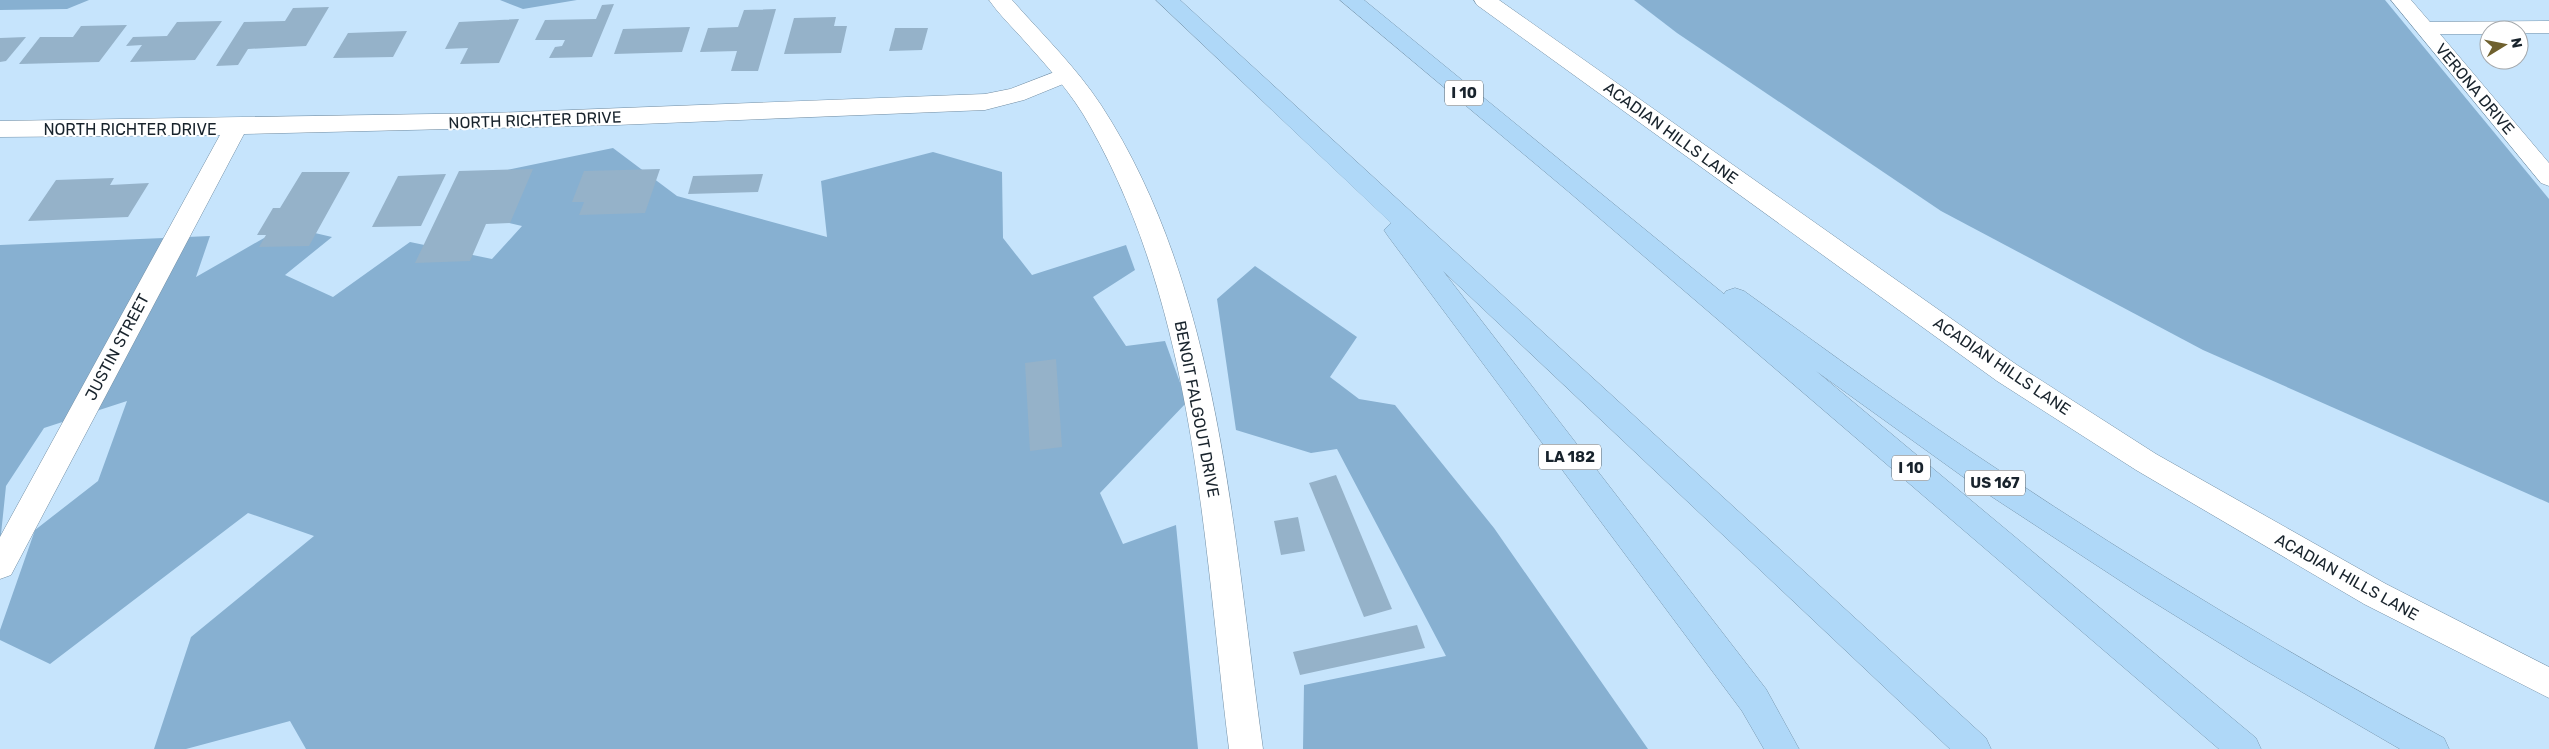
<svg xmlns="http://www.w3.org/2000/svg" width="2549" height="749" font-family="Rubik,sans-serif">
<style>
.forest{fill:#87b0d1}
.building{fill:#95b2c9}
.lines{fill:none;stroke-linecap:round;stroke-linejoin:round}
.service-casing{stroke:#728ea4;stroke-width:1}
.minor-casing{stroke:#728ea4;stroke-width:1}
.tertiary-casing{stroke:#728ea4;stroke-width:1}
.motorway-casing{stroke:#7a99b1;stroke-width:1}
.service{fill:#fff;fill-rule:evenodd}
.minor{fill:#fff;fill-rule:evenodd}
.tertiary{fill:#fff;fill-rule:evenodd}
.motorway{fill:#afd8f8;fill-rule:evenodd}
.labels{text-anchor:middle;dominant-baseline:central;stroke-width:4;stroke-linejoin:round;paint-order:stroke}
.shield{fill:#fff;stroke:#5d656b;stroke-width:1}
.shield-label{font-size:15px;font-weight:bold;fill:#18232c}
.street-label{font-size:16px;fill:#18232c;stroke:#fff}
</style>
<rect width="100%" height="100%" fill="#c6e4fc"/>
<g class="forest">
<polygon points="0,0 89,0 67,9 0,10"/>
<polygon points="500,0 577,0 523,9"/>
<polygon points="1634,0 2385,0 2549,199 2549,503 2203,350 1941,211 1677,33"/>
<polygon points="613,148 677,196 827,237 821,181 933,152 1002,172 1003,238 1032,275 1126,245 1135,270 1093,297 1126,346 1165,341 1187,402 1100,493 1123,544 1176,525 1198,749 306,749 290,721 186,749 154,749 191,637 314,536 248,513 50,664 0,640 0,630 35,530 98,481 127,401 44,428 6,486 0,544 0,245 210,236 196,277 285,226 332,237 285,275 333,297 410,242 492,259 522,226 470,214 488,174"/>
<polygon points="1255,266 1357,337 1330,377 1359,399 1395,405 1494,528 1648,749 1303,749 1304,685 1446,656 1337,449 1311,453 1236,430 1217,299"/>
</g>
<g class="building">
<polygon points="614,4 592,57 549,58 555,47 562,46 565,40 535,40 545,20 596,19 602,5"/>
<polygon points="329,7 306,46 248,49 238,65 216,66 244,22 285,21 293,8"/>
<polygon points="776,9 758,71 731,71 737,51 700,52 708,28 738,27 744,10"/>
<polygon points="836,17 834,26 847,26 841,53 784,54 794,18"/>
<polygon points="519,19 499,63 460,64 468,48 445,49 459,22"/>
<polygon points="222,21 195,60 130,62 142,45 126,46 133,37 167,36 177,22"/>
<polygon points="127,25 99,62 19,64 40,37 73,37 81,26"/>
<polygon points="690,27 682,52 614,54 623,29"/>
<polygon points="895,28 928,28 922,50 889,51"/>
<polygon points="407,31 393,57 333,58 348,33"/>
<polygon points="26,37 6,61 0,62 0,38"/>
<polygon points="533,169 510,223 486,224 470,261 415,263 459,171"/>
<polygon points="660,169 645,213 579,215 584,202 572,202 584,171"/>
<polygon points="302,172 350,172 309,246 259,247 266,235 257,235 273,208 280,208"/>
<polygon points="446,174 421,226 372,227 398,176"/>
<polygon points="763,174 758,192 688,194 693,176"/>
<polygon points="114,178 110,185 149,183 128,217 28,221 56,180"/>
<polygon points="1056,359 1062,447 1030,451 1025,363"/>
<polygon points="1336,475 1392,609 1364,617 1309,483"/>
<polygon points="1298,517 1305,551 1281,555 1274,521"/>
<polygon points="1417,625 1425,648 1300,675 1293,652"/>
</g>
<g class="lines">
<defs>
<polygon id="service" points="2391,0 2411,0 2430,22 2549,21 2549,33 2519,33 2519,30 2489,30 2489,34 2440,34 2549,163 2549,186 2541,183"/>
<polygon id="minor" points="1065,68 1073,70 1076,75 1073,80 1024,100 985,110 616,125 244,134 11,575 0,579 0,537 220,135 0,137 0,121 493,113 985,94 1010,89"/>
<g id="tertiary">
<path d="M989 0H1012C1042 34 1076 67 1101 105 1221 289 1233 537 1263 749H1229C1203 539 1196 314 1090 126 1072 93 1046 65 1021 37 1010 25 998 13 989 0Z"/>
<polygon points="1474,0 1499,0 2017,365 2156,454 2386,584 2549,667 2549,698 2364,604 2136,470 1997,381 1477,5"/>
</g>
<g id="motorway">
<polygon points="1156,0 1180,0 1986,738 1991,749 1950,749 1443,271 1766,689 1799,749 1764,749 1742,711 1388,236 1384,230 1391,223"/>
<path d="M1340 0H1364L1724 294 1726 291 1735 288 1744 291C1829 352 1913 414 2000 471 2144 567 2292 656 2444 738L2449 749H2400L2252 663 2142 595 1980 489 1816 371 2256 738 2261 749H2219L1569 192Z"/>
</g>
</defs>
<use href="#service" class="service-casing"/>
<use href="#minor" class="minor-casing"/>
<use href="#tertiary" class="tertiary-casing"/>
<use href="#motorway" class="motorway-casing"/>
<use href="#service" class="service"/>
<use href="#minor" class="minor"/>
<use href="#tertiary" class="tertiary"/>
<use href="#motorway" class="motorway"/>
</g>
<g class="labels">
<g class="shield">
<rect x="1445" y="80.5" width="38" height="25" rx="4"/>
<rect x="1539" y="444.5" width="62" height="25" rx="4"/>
<rect x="1892" y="455.5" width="38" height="25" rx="4"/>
<rect x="1965" y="470.5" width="60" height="25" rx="4"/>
</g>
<g class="shield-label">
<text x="1464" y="93">I 10</text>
<text x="1570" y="457">LA 182</text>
<text x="1911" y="468">I 10</text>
<text x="1995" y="483">US 167</text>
</g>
<g class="street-label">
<text transform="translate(2475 89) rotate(50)">VERONA DRIVE</text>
<text transform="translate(535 120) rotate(-2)">NORTH RICHTER DRIVE</text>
<text x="130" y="129">NORTH RICHTER DRIVE</text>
<text transform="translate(1671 133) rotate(36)">ACADIAN HILLS LANE</text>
<text transform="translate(117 347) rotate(-62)">JUSTIN STREET</text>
<text transform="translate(2002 366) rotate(34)">ACADIAN HILLS LANE</text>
<text transform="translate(1197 409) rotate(79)">BENOIT FALGOUT DRIVE</text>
<text transform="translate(2347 577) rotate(29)">ACADIAN HILLS LANE</text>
</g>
</g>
<g transform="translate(2504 45) rotate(80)"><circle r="24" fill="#ffffff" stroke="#a3a7ab"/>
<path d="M0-4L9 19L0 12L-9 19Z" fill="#6f602e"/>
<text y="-8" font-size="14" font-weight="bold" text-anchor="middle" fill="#18232c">N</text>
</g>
</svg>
